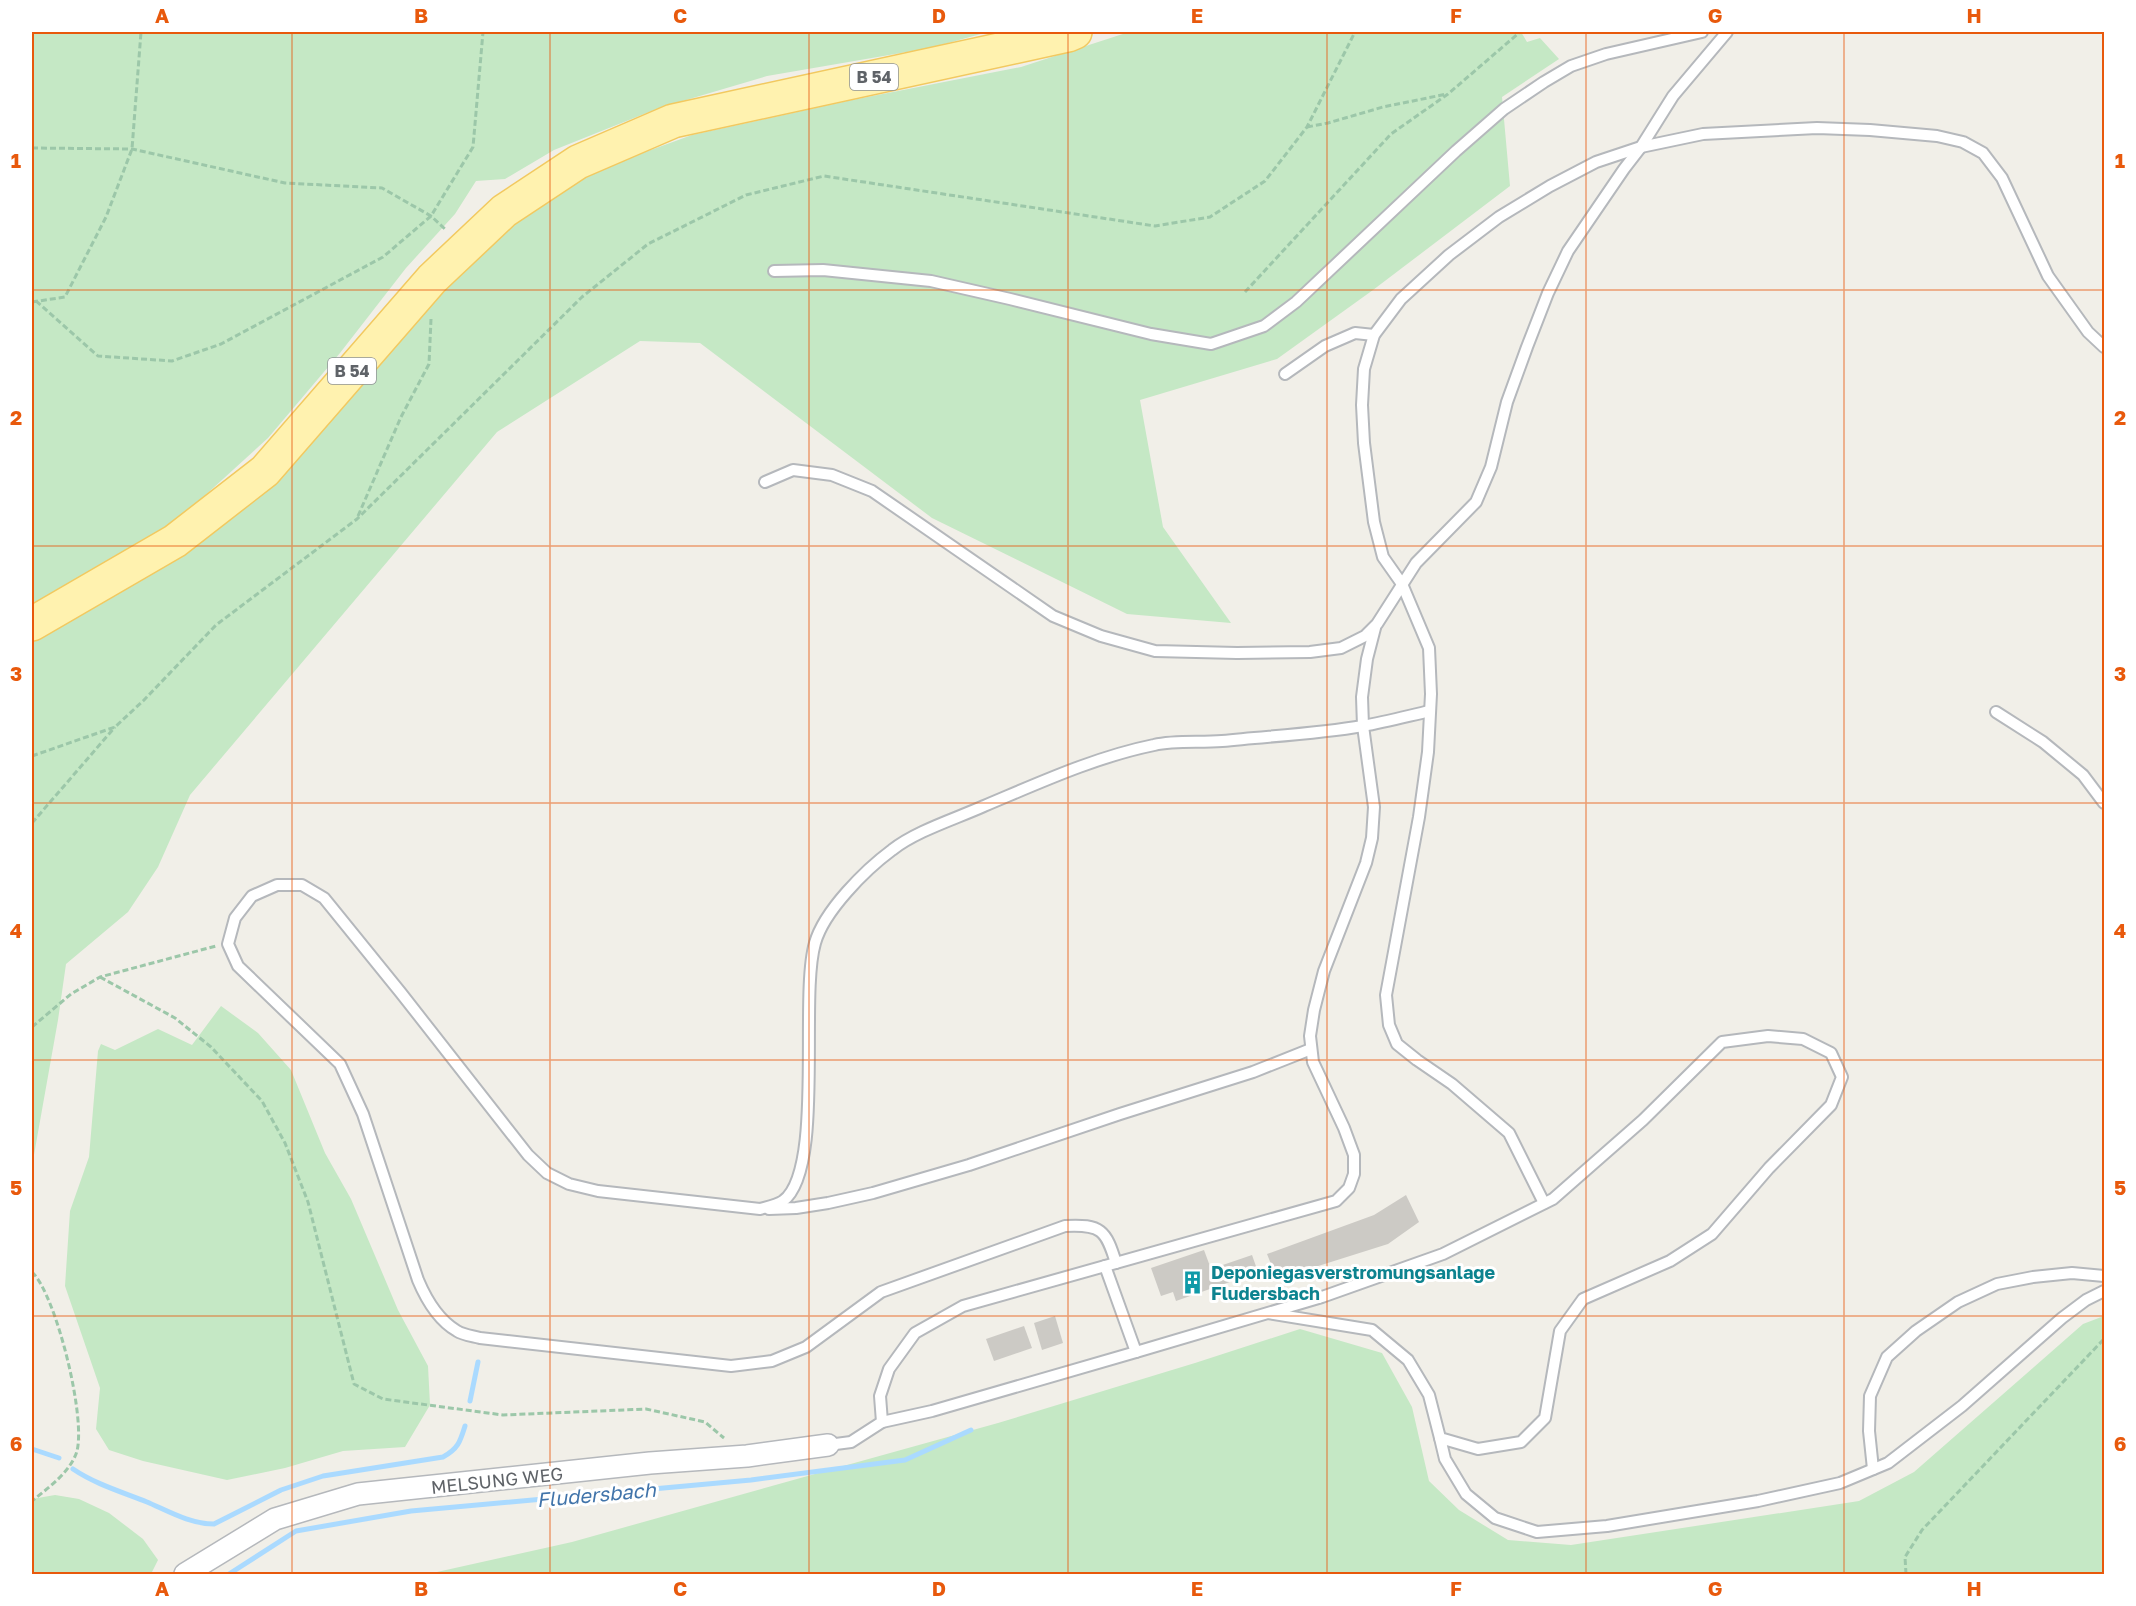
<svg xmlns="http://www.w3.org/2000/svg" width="2136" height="1606" font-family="'Golos Text',sans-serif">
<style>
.green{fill:#c5e8c5}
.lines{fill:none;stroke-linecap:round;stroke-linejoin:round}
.stream{stroke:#aadaff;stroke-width:5}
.building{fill:#cccac5}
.service-casing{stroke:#b5b8bc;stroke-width:14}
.minor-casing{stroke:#b5b8bc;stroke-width:24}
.primary-casing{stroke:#f2c960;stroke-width:36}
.path{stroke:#9cc7a9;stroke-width:3;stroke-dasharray:6 3;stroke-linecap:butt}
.service{stroke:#fff;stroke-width:10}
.minor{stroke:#fff;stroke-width:21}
.primary{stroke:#fff2af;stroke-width:33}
.grid{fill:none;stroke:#e8590c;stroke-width:1.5;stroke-opacity:0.55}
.labels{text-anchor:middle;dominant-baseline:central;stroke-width:6;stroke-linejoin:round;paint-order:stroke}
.shield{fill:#fff;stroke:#8f9295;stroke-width:1.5}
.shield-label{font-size:16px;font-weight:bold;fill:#5f6368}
.culture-label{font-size:18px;font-weight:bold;fill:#0d838f;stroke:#fff;text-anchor:start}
.street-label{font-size:18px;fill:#5f6368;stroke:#fff}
.water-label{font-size:20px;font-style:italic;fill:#4174aa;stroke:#fff}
.neatline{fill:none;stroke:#e8590c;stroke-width:2}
.grid-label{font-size:20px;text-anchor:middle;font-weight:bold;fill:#e8590c}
</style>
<rect width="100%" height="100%" fill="#f1efe8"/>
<g class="green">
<polygon points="32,32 988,32 930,48 767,76 659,108 554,150 505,179 476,181 455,214 406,268 340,353 268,438 178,520 32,606"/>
<polygon points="1129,32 1521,32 1527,42 1540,38 1559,59 1502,97 1510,186 1373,290 1277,359 1140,400 1163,527 1231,623 1127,614 932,518 700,343 640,341 497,432 190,795 158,867 128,912 66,964 58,1020 32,1166 32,638 132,578 378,355 477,254 541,203 604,167 692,135 847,101 1021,67"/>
<polygon points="221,1006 258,1033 291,1070 325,1153 351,1199 398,1310 428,1366 430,1405 405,1447 343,1451 285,1468 227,1480 143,1461 109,1450 96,1429 100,1388 65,1286 70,1211 89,1157 98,1051 101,1044 115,1050 158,1029 192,1045"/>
<polygon points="2104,1316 2104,1574 428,1574 572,1542 847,1465 998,1423 1195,1363 1300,1329 1382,1353 1412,1407 1429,1481 1459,1510 1508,1540 1571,1545 1859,1501 1914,1472 2083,1324"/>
<polygon points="55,1495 79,1499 109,1513 143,1539 158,1560 151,1574 32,1574 32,1499"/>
</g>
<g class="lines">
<g class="stream">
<polyline points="470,1401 478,1362"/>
<polyline points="32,1449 59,1458"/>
<path d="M73 1469C95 1484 122 1492 147 1502 168 1511 190 1524 214 1524L281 1490 323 1476 443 1457C458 1449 460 1442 465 1426"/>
<polyline points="229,1574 296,1531 411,1511 751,1480 905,1460 971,1430"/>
</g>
</g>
<g class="building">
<polygon points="1406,1195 1419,1222 1388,1244 1277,1279 1267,1254 1374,1215"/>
<polygon points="1204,1250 1211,1269 1252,1255 1258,1272 1176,1301 1173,1292 1161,1296 1151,1268"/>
<polygon points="1055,1316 1063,1343 1042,1350 1034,1323"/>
<polygon points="1024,1326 1032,1348 994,1361 986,1339"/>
</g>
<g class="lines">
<defs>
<g id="service">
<polyline points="774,271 823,270 931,281 1010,299 1151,334 1211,344 1264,326 1296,302 1456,151 1504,109 1544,82 1571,66 1606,54 1702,32"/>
<polyline points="1285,374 1325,346 1355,333 1374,335"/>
<polyline points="765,482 793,470 832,475 872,491 1053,616 1101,636 1155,651 1237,653 1310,652 1341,648 1365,636 1377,624 1416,563 1476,502 1491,467 1507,402 1527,347 1548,293 1568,251 1624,169 1641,147 1673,96 1727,32"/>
<polyline points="1996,712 2043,742 2083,775 2104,803"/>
<polyline points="1544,1203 1509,1133 1452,1084 1417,1060 1397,1044 1389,1025 1386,995 1419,817 1428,752 1431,694 1429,648 1402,584 1383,557 1374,522 1364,443 1362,405 1364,369 1374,335 1401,299 1449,255 1499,217 1550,186 1596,162 1641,147 1703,134 1817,128 1870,130 1937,136 1963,142 1983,153 2002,178 2048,276 2088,332 2104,347"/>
<polyline points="769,1209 796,1208 828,1203 873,1193 969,1165 1120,1114 1253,1072 1311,1049"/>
<path d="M1116 1263C1106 1230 1101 1224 1065 1226L881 1292 806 1347 772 1361 731 1366 480 1338C473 1336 463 1335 457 1331 438 1320 426 1299 418 1280L363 1114 340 1064 238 966 228 944 235 918 252 896 277 885H302L324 898 401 993 528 1155 547 1173 569 1184 598 1191 760 1209C767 1207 777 1205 783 1201 825 1170 799 998 815 943 824 911 865 870 892 850 916 831 955 819 984 806 1039 783 1095 757 1154 745 1176 740 1200 743 1222 741 1269 736 1317 734 1363 726 1385 722 1408 716 1430 711"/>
<polyline points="1105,1266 1136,1352"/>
<polyline points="882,1422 932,1411 1136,1352 1322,1297 1443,1254 1553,1199 1643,1120 1722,1042 1768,1036 1803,1039 1831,1053 1842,1077 1831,1105 1769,1168 1712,1234 1670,1261 1583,1299 1560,1331 1545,1418 1521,1442 1478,1449 1440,1438 1429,1395 1408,1360 1372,1330 1268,1313"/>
<polyline points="1440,1438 1445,1459 1466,1494 1495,1518 1537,1532 1607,1526 1758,1501 1840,1483 1888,1463 1962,1406 2062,1318 2086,1300 2104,1291"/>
<polyline points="828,1445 851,1442 882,1422 880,1396 889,1369 915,1333 963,1306 1336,1201 1349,1188 1354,1174 1354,1155 1344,1128 1313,1062 1310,1036 1314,1010 1324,971 1366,863 1372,838 1374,807 1363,726 1362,697 1367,659 1375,628"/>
<polyline points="1873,1469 1869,1431 1870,1396 1887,1357 1916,1331 1958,1302 1997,1284 2033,1277 2072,1273 2104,1276"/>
</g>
<polyline id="minor" points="185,1574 275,1519 358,1494 650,1463 747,1456 828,1445"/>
<polyline id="primary" points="32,624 175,541 265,471 432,279 504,211 578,162 673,121 1068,35 1075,32"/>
</defs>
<use href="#service" class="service-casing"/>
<use href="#minor" class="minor-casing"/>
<use href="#primary" class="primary-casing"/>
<g class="path">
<polyline points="1307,127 1328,123 1383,107 1447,94"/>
<polyline points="32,148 132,149 285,183 382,188 431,216 446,230"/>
<polyline points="1245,292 1391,134 1448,94 1520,32"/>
<polyline points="36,301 98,356 172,361 221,344 383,257 431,216 473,147 483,32"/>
<polyline points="32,302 65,297 106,217 132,149 141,32"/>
<polyline points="358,516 401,417 429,364 431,319"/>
<polyline points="32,756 115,727 144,700 216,625 357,519 582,297 648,244 746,195 824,176 1155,226 1210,217 1265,181 1307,127 1355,32"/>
<polyline points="32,823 115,727"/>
<polyline points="100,977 175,1018 211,1047 262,1101 285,1143 308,1202 354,1384 383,1399 503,1415 646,1409 705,1422 724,1438"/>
<polyline points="32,1027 71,994 100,977 216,946"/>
<path d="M32 1272C56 1294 88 1423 76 1454 68 1474 48 1488 32 1501"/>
<polyline points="1906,1574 1905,1557 1922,1530 2104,1339"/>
</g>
<use href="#service" class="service"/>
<use href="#minor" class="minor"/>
<use href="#primary" class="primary"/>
</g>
<path class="grid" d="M292 32V1574M550 32V1574M809 32V1574M1068 32V1574M1327 32V1574M1586 32V1574M1844 32V1574M32 290H2104M32 546H2104M32 803H2104M32 1060H2104M32 1316H2104"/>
<defs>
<symbol id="building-bare" viewBox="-9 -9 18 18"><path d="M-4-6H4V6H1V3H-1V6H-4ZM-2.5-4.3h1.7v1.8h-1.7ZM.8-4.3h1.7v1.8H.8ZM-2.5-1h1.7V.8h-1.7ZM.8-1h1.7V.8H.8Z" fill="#0f9aa8" stroke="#fff" stroke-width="2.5" paint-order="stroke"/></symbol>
</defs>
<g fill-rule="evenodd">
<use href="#building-bare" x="1176" y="1266" width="33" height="33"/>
</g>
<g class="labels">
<g class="shield">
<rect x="850" y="64" width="48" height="26" rx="4.5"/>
<rect x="328" y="358" width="48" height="26" rx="4.5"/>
</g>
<g class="shield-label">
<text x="874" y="77">B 54</text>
<text x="352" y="371">B 54</text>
</g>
<g class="culture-label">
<text x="1211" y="1272">Deponiegasverstromungsanlage<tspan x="1211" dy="21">Fludersbach</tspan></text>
</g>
<g class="street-label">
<text transform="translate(497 1480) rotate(-6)">MELSUNG WEG</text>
</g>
<g class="water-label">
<text transform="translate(596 1494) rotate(-5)">Fludersbach</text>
</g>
</g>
<rect width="2136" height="1606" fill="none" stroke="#ffffff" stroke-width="66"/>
<rect x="33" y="33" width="2070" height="1540" class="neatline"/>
<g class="grid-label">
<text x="162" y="23">A</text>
<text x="421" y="23">B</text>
<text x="680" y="23">C</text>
<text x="939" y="23">D</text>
<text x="1197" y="23">E</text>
<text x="1456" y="23">F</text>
<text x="1715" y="23">G</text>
<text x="1974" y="23">H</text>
<text x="16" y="168">1</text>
<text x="2120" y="168">1</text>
<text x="16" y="425">2</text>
<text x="2120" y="425">2</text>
<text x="16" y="681">3</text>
<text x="2120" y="681">3</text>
<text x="16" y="938">4</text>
<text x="2120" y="938">4</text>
<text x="16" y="1195">5</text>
<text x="2120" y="1195">5</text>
<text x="16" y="1451">6</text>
<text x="2120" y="1451">6</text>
<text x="162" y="1596">A</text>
<text x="421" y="1596">B</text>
<text x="680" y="1596">C</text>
<text x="939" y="1596">D</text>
<text x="1197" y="1596">E</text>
<text x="1456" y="1596">F</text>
<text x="1715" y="1596">G</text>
<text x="1974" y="1596">H</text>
</g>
</svg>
